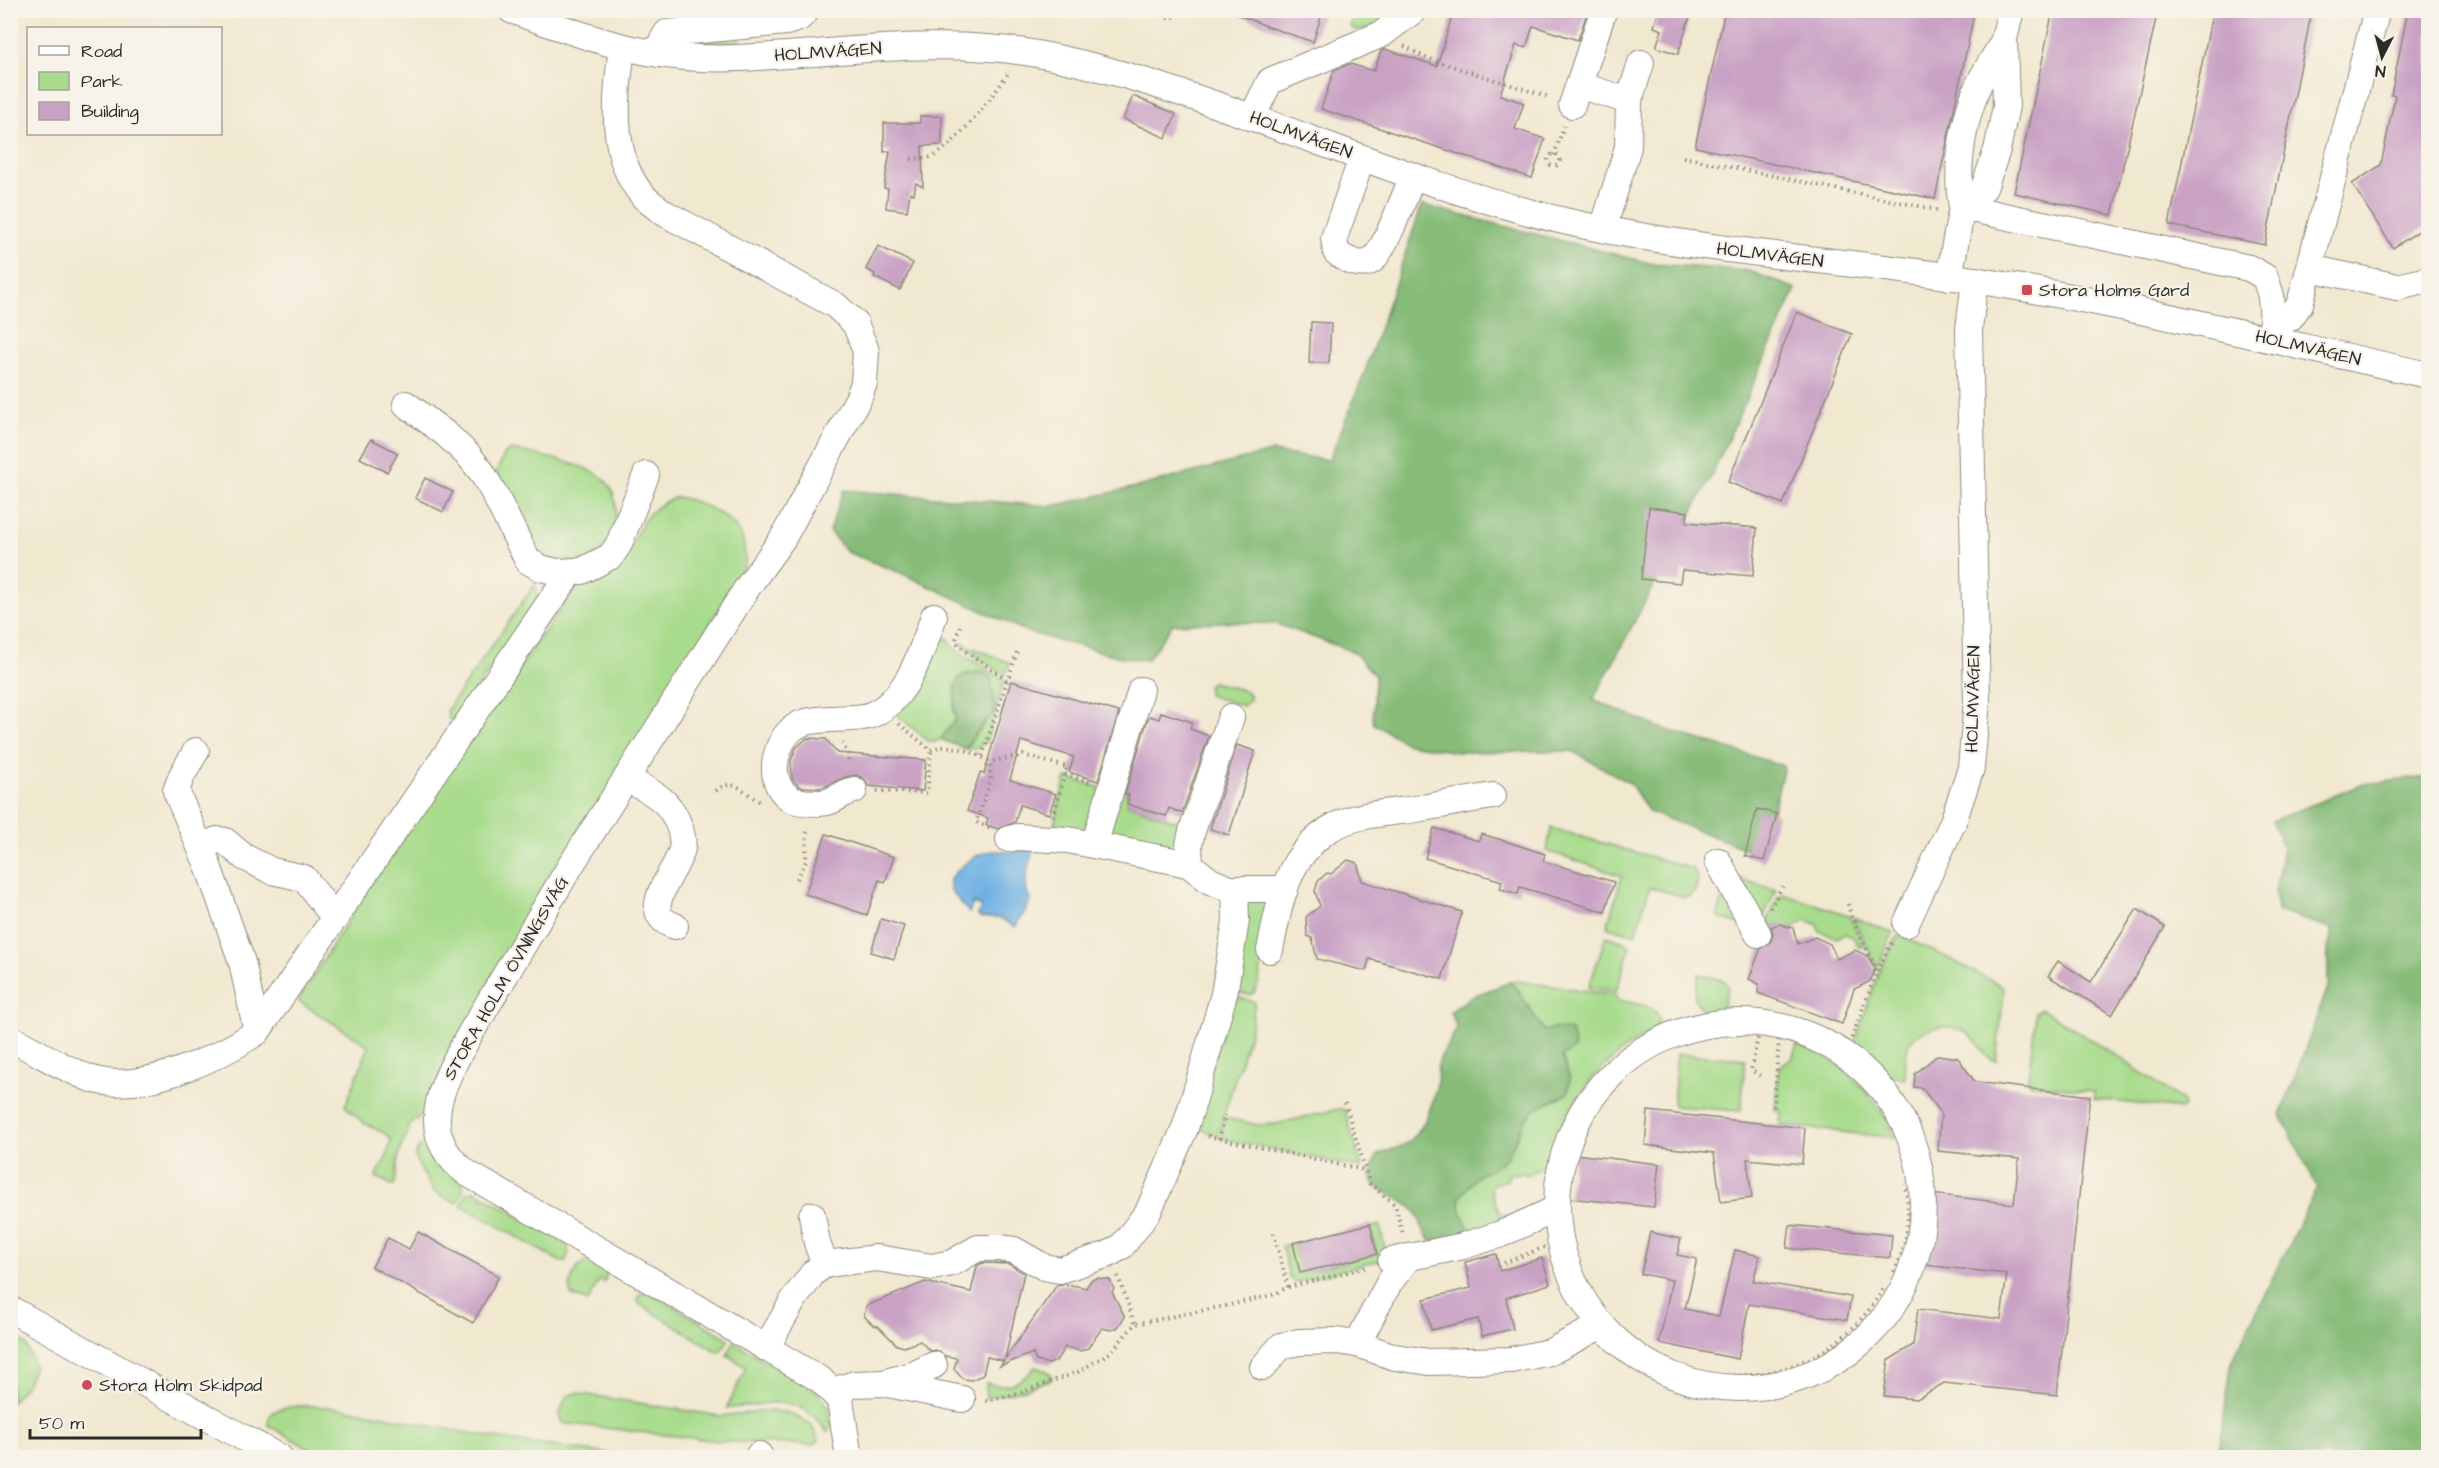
<svg xmlns="http://www.w3.org/2000/svg" width="2439" height="1468" font-family="'Architects Daughter',sans-serif">
<style>
.green{fill:#a8dc8c;stroke:#6a845c;stroke-width:1.5}
.forest{fill:#86bc78;stroke:#587452;stroke-width:1.5}
.water{fill:#70b1e4;stroke:#4e6e88;stroke-width:1.5}
.building{fill:#c9a1c4}
.lines{fill:none;stroke-linecap:round;stroke-linejoin:round}
.minor-casing{stroke:#8e8a7e;stroke-width:28}
.path{stroke:#8e8a7e;stroke-width:4;stroke-dasharray:1.5 4.5;stroke-linecap:butt}
.minor{stroke:#fff;stroke-width:26}
.poi-dot{fill:#d1495b;stroke:#f7f3e8;stroke-width:2}
.labels{text-anchor:middle;dominant-baseline:central;stroke-width:4.5;stroke-linejoin:round;paint-order:stroke}
.street-label{font-size:18px;fill:#2b2b2b;stroke:#f7f3e8}
.poi-label{font-size:18px;fill:#2b2b2b;stroke:#f7f3e8;text-anchor:start}
</style>
<rect width="100%" height="100%" fill="#f7f3e8"/>
<filter id="ink" filterUnits="userSpaceOnUse"><feTurbulence type="fractalNoise" baseFrequency=".0167" numOctaves="2"/><feDisplacementMap in="SourceGraphic" scale="12" xChannelSelector="R" yChannelSelector="G"/><feConvolveMatrix kernelMatrix="1 2 1 2 8 2 1 2 1" color-interpolation-filters="sRGB"/></filter>
<filter id="wash" filterUnits="userSpaceOnUse"><feTurbulence type="fractalNoise" baseFrequency=".008" numOctaves="4" result="noise"/><feDisplacementMap in="SourceGraphic" scale="24" xChannelSelector="R" yChannelSelector="G"/><feGaussianBlur stdDeviation="1.35" result="paint"/><feColorMatrix in="noise" values="0 0 0 0 0 0 0 0 0 0 0 0 0 0 0 0 0 1.4 0 .05"/><feComposite in="paint" operator="in"/></filter>
<g filter="url(#wash)">
<rect width="100%" height="100%" fill="#f1e8d0"/>
<g class="green">
<polygon points="1351,11 1396,11 1377,25 1357,31 1350,27 1353,16"/>
<polygon points="740,32 739,41 737,43 685,43"/>
<path d="M510 450C532 453 589 464 605 480 627 503 614 552 584 561 578 562 571 561 565 561 555 561 548 559 540 553 531 547 503 486 496 473L504 455Z"/>
<path d="M677 497C696 500 729 514 739 532 745 542 745 553 745 565L424 1113 408 1126 409 1131C395 1154 399 1163 394 1186L376 1177 386 1158 391 1140 386 1134 364 1123 345 1106 369 1046 298 1001 374 878 566 601C572 595 579 585 587 582 597 577 607 574 616 566 640 541 635 511 677 497Z"/>
<polygon points="535,584 537,595 534,608 453,721 449,720 447,710"/>
<path d="M948 638 957 651 1005 680 986 742 976 749H965L990 716 977 672 964 674 958 678 953 710 956 719C948 730 942 746 928 741L895 713 938 642Z"/>
<polygon points="959,642 1010,663 1005,675 976,656"/>
<polygon points="1212,682 1246,691 1250,694 1250,700 1243,706 1208,695 1208,687"/>
<polygon points="1125,762 1134,765 1125,794 1129,795 1127,804 1182,823 1184,854 1108,837"/>
<polygon points="1066,778 1102,788 1085,832 1055,827 1054,824"/>
<polygon points="1551,828 1693,869 1698,878 1696,889 1691,896 1684,897 1650,887 1635,934 1607,927 1622,876 1547,851"/>
<polygon points="1740,879 1776,890 1759,926"/>
<polygon points="1725,887 1741,924 1720,918 1718,915"/>
<polygon points="1783,894 1849,915 1864,947 1858,945 1853,937 1845,934 1837,938 1819,931 1817,924 1805,920 1793,928 1779,924 1768,928 1766,924 1778,898"/>
<polygon points="1246,897 1271,899 1259,982 1254,993 1250,995 1231,992"/>
<polygon points="1853,917 1893,933 1877,968"/>
<path d="M1898 935 1944 956 2002 986 2004 992 1996 1061C1983 1058 1980 1043 1970 1035 1953 1021 1918 1025 1908 1046 1904 1055 1906 1069 1905 1079L1876 1072 1852 1050 1880 969Z"/>
<polygon points="1606,936 1624,942 1630,947 1616,992 1589,987"/>
<polygon points="1699,974 1725,981 1728,987 1722,1011 1710,1014 1704,1012 1694,998"/>
<path d="M1516 981 1617 995 1616 1000C1630 1003 1654 1004 1660 1018L1656 1028 1623 1050 1596 1074 1571 1107 1550 1156 1538 1170 1526 1175 1525 1173 1508 1174V1180L1492 1184 1491 1190 1500 1214 1515 1217 1472 1236 1461 1212 1459 1198 1478 1175 1492 1169 1507 1157 1525 1120 1536 1108 1567 1094 1570 1079 1562 1057 1532 1014 1518 989 1510 982Z"/>
<polygon points="1233,996 1255,1002 1250,1032 1218,1133 1215,1135 1193,1126"/>
<polygon points="2041,1009 2117,1056 2182,1101 2184,1107 2182,1109 2094,1099 2094,1091 2031,1084 2028,1079 2036,1012"/>
<path d="M1797 1045C1841 1057 1878 1097 1896 1138L1780 1125 1781 1111 1775 1110 1779 1068 1792 1058Z"/>
<polygon points="1677,1054 1745,1059 1741,1111 1673,1106"/>
<polygon points="1339,1109 1345,1110 1362,1168 1220,1138 1225,1118 1259,1125 1276,1124"/>
<polygon points="424,1144 428,1145 441,1164 463,1184 463,1192 457,1203 435,1193 419,1167 415,1156 419,1147"/>
<polygon points="475,1191 567,1244 569,1253 565,1262 561,1262 461,1205 468,1192"/>
<polygon points="1380,1225 1386,1254 1381,1260 1296,1282 1289,1277 1282,1246 1293,1243 1301,1273 1377,1254 1371,1227"/>
<path d="M591 1259 605 1267C606 1272 607 1278 604 1282L599 1280 588 1302 571 1295C566 1283 578 1262 591 1259Z"/>
<polygon points="649,1292 729,1339 720,1352 716,1351 638,1303 637,1300 640,1294"/>
<polygon points="11,1332 26,1345 34,1366 26,1385 11,1402"/>
<path d="M734 1342 815 1390 830 1408 832 1427 827 1432C823 1428 820 1422 815 1418 788 1391 759 1408 727 1408L746 1367 727 1355Z"/>
<path d="M1035 1367C1042 1369 1051 1370 1052 1379L1025 1389 986 1398V1383C1006 1389 1022 1383 1035 1367Z"/>
<polygon points="576,1393 720,1416 766,1411 786,1412 811,1424 819,1441 811,1445 718,1441 562,1423 559,1416 566,1397"/>
<path d="M298 1406C352 1405 404 1421 457 1431 519 1443 581 1451 644 1457H323L268 1425C268 1408 284 1408 298 1406Z"/>
</g>
<g class="forest">
<polygon points="1422,205 1653,264 1749,271 1796,289 1711,477 1593,700 1658,727 1784,766 1762,855 1649,812 1630,783 1572,751 1457,752 1408,744 1373,723 1375,676 1354,652 1277,624 1228,622 1173,624 1147,660 1121,657 1030,633 901,573 847,552 829,531 844,490 1052,506 1141,486 1270,452 1329,460 1364,374"/>
<path d="M977 672 985 673 991 678 995 713 984 722 965 749 942 740V737L956 719C953 711 955 708 955 701 955 680 955 676 977 672Z"/>
<polygon points="2428,777 2428,1457 2218,1457 2232,1361 2317,1187 2281,1115 2328,987 2328,948 2333,929 2277,911 2275,892 2283,848 2272,821 2363,784"/>
<path d="M1510 982 1517 989 1544 1031 1553 1028 1571 1031 1575 1048 1562 1057 1570 1079 1567 1094 1536 1108 1525 1120 1507 1157 1492 1169 1478 1175 1459 1198 1461 1212 1472 1236 1431 1241C1421 1234 1423 1219 1413 1209 1404 1201 1378 1190 1373 1183 1368 1176 1374 1164 1376 1156 1387 1150 1400 1149 1410 1141 1425 1128 1433 1103 1437 1084 1438 1078 1437 1071 1438 1065 1442 1051 1451 1041 1457 1028L1450 1012 1471 997Z"/>
</g>
<path class="water" d="M1016 847 1032 850V853C1028 871 1021 885 1031 901L1015 927 999 918H981L978 915 981 906 973 903 969 913 950 889V878C971 857 983 846 1013 853Z"/>
<g id="blocks">
<g class="building">
<polygon points="1235,10 1311,10 1322,14 1313,42 1269,27 1234,13"/>
<polygon points="1454,10 1588,10 1578,40 1533,26 1526,48 1516,45 1500,95 1524,103 1515,129 1545,139 1532,178 1321,109 1334,70 1350,64 1374,71 1381,51 1385,49 1437,66"/>
<polygon points="1659,10 1692,10 1678,54 1656,47 1662,30 1654,27"/>
<polygon points="1725,10 1975,10 1935,199 1695,147"/>
<polygon points="2053,10 2158,10 2112,215 2014,193"/>
<polygon points="2213,10 2312,10 2265,245 2169,225"/>
<polygon points="2408,10 2428,10 2428,225 2393,248 2352,184 2381,165 2395,96 2391,95"/>
<polygon points="1133,96 1176,114 1166,138 1123,119"/>
<polygon points="920,116 942,116 942,145 922,146 923,187 916,183 914,194 910,193 907,211 886,208 888,189 884,188 890,151 884,152 884,123 920,123"/>
<polygon points="878,246 913,263 900,290 874,277 875,274 866,269"/>
<polygon points="1797,312 1852,334 1783,504 1728,482"/>
<polygon points="1311,322 1331,323 1329,363 1309,363"/>
<polygon points="371,439 398,453 387,472 360,458"/>
<polygon points="425,478 453,492 443,512 415,498"/>
<polygon points="1649,507 1688,512 1687,522 1757,528 1753,576 1682,570 1680,583 1641,579"/>
<polygon points="1011,681 1119,712 1098,781 1069,772 1074,757 1021,741 1010,780 1056,794 1049,814 1020,805 1015,822 998,829 986,825 988,818 967,811 980,773 984,774"/>
<polygon points="1161,712 1192,722 1190,729 1209,736 1182,813 1169,808 1166,816 1127,804 1129,795 1125,794 1147,721 1150,716 1159,719"/>
<polygon points="807,738 826,739 837,753 926,760 923,791 868,786 865,779 857,775 845,777 822,788 800,787 792,779 791,761 796,748"/>
<polygon points="1237,745 1255,751 1229,835 1210,829"/>
<polygon points="1757,809 1777,814 1764,861 1745,856"/>
<polygon points="1434,828 1479,841 1481,834 1502,840 1545,854 1543,861 1614,882 1605,912 1520,887 1518,894 1500,889 1502,881 1425,858"/>
<polygon points="826,834 894,857 885,882 879,880 867,915 805,894"/>
<polygon points="1348,860 1357,863 1362,881 1462,912 1442,979 1369,959 1366,971 1317,959 1312,938 1307,936 1306,917 1320,906 1315,891 1318,881 1327,873 1331,874"/>
<polygon points="2137,909 2165,927 2112,1015 2048,976 2058,961 2091,982"/>
<polygon points="881,919 904,926 894,959 871,952"/>
<polygon points="1779,924 1793,928 1798,944 1815,937 1830,944 1837,959 1855,950 1868,956 1875,969 1869,982 1854,989 1842,1024 1758,993 1759,984 1749,979 1761,948 1771,941 1773,934 1771,927"/>
<polygon points="1938,1055 1958,1058 1975,1082 2090,1096 2057,1395 1944,1383 1917,1399 1884,1396 1889,1360 1913,1345 1918,1309 2001,1319 2007,1274 1925,1265 1931,1194 2014,1204 2019,1159 1938,1151 1941,1113 1922,1088 1914,1087 1915,1074"/>
<polygon points="1648,1111 1805,1128 1802,1164 1747,1159 1752,1198 1721,1202 1714,1153 1645,1145"/>
<polygon points="1574,1154 1659,1164 1654,1207 1569,1198"/>
<polygon points="1370,1224 1377,1254 1300,1273 1293,1243"/>
<polygon points="1790,1225 1892,1235 1890,1258 1787,1248"/>
<polygon points="418,1232 499,1276 473,1323 372,1267 388,1238 409,1249"/>
<polygon points="1650,1232 1681,1239 1677,1255 1697,1259 1685,1309 1719,1316 1735,1250 1760,1256 1753,1281 1851,1297 1847,1320 1749,1304 1738,1359 1659,1343 1672,1280 1641,1274"/>
<polygon points="1496,1254 1500,1271 1542,1258 1550,1284 1506,1298 1513,1329 1482,1336 1478,1319 1431,1330 1424,1299 1471,1288 1465,1262"/>
<polygon points="982,1263 1009,1264 1024,1273 1005,1359 1057,1285 1067,1284 1086,1288 1091,1280 1098,1278 1110,1280 1114,1289 1112,1292 1125,1317 1117,1328 1111,1330 1102,1328 1088,1348 1081,1351 1065,1347 1056,1361 1049,1364 1036,1361 1033,1353 1000,1366 1004,1361 987,1357 983,1375 971,1380 963,1379 954,1369 957,1358 945,1356 936,1350 930,1351 920,1341 904,1347 897,1345 878,1326 873,1325 864,1316 866,1306 925,1282 971,1292 977,1266"/>
</g>
</g>
</g>
<g filter="url(#ink)">
<use href="#blocks" fill-opacity="0" stroke="#8e8a7e" stroke-width="1.5"/>
<g class="lines">
<defs>
<g id="minor">
<path d="M511 10C574 33 635 56 702 58 735 60 768 56 801 54 879 48 960 40 1037 54 1099 65 1158 85 1217 105 1332 145 1445 193 1564 221 1699 252 1837 259 1974 280 2127 304 2278 342 2428 375"/>
<path d="M622 47C616 96 608 157 644 197 650 203 659 209 666 214L835 305 855 323 866 351 864 383 859 397 783 538 749 585 571 865 470 1034C443 1082 413 1133 467 1173L821 1380 840 1400 849 1458"/>
<polyline points="659,54 662,41 667,33 786,22 799,18 807,10"/>
<polyline points="1579,85 1629,101"/>
<polyline points="1572,105 1603,12"/>
<polyline points="1252,117 1270,81 1382,34 1414,10"/>
<path d="M1362 158 1334 238 1336 252C1344 259 1360 268 1371 261 1384 253 1406 192 1413 176"/>
<polyline points="1962,207 1984,188 1997,150 2006,106 2004,39 2011,10"/>
<path d="M1962 207C1955 171 1962 130 1974 96 1980 77 1994 59 2003 42"/>
<polyline points="1603,229 1628,147 1629,101 1641,63"/>
<polyline points="2310,268 2397,287 2428,280"/>
<polyline points="1949,277 1962,207 2249,268 2265,277 2271,296 2273,323"/>
<polyline points="2270,339 2273,323 2290,318 2300,304 2377,10"/>
<polyline points="406,404 447,435 469,456 481,471 494,493 528,561 541,568 557,572 582,571 611,556 619,544 646,475"/>
<polyline points="196,751 182,775 176,791 207,863 242,962 257,1032"/>
<path d="M626 779C638 785 652 791 662 800 674 810 685 833 682 849 676 874 635 913 675 926"/>
<path d="M854 790C841 793 834 803 820 803 813 803 800 803 793 800 767 787 772 750 789 732 800 720 816 720 831 719 843 718 857 719 868 716 907 703 922 650 934 616"/>
<polyline points="1009,839 1017,837 1068,840 1174,861 1190,865 1210,881 1230,889 1285,889"/>
<polyline points="1094,845 1141,690"/>
<polyline points="200,847 217,840 225,841 244,857 272,871 304,878 327,908 337,915"/>
<polyline points="1718,861 1758,934"/>
<polyline points="1190,865 1189,845 1192,831 1231,717"/>
<polyline points="1906,924 1953,822 1971,768 1977,701 1969,329 1975,280"/>
<path d="M1270 950C1276 921 1281 889 1296 863 1304 851 1316 838 1328 830 1352 814 1387 813 1416 809 1441 805 1467 800 1493 796"/>
<circle cx="1740" cy="1205" r="183"/>
<path d="M10 1038C36 1051 62 1068 89 1078 137 1096 217 1059 257 1032L571 571"/>
<polyline points="812,1215 817,1243 825,1265"/>
<polyline points="1391,1261 1463,1246 1501,1234 1556,1209"/>
<polyline points="10,1309 280,1458"/>
<polyline points="1357,1344 1389,1283 1409,1257"/>
<polyline points="766,1348 794,1299 814,1272 826,1264 877,1258 932,1267 952,1263 978,1248 999,1248 1014,1250 1044,1267 1060,1270 1109,1254 1122,1246 1148,1212 1185,1128 1196,1092 1224,994 1236,921 1235,889"/>
<polyline points="1263,1367 1281,1346 1299,1342 1336,1341 1357,1344 1395,1357 1429,1362 1511,1360 1550,1352 1602,1325"/>
<polyline points="889,1381 913,1375 934,1365"/>
<polyline points="832,1391 855,1384 883,1383 962,1399"/>
<polyline points="757,1458 759,1455"/>
</g>
</defs>
<use href="#minor" class="minor-casing"/>
<g class="path">
<polyline points="1153,10 1152,12 1171,18 1191,10"/>
<polyline points="1252,15 1253,10"/>
<polyline points="1404,46 1426,58 1549,97"/>
<circle cx="1554" cy="160" r="6"/>
<polyline points="1554,155 1564,126"/>
<polyline points="1683,157 1937,210"/>
<path d="M911 159C918 158 927 159 934 156 956 144 995 94 1009 72"/>
<path d="M960 626C959 630 956 636 956 640 956 650 998 670 1007 681"/>
<polyline points="899,724 931,750"/>
<polyline points="842,743 849,756 848,760"/>
<path d="M931 750C947 741 976 752 990 762L1023 755 1067 767 1053 816"/>
<polyline points="982,756 1018,649"/>
<polyline points="1065,774 1090,782"/>
<path d="M716 791C735 775 745 795 761 802"/>
<polyline points="877,791 927,793 931,750"/>
<polyline points="989,828 976,822 991,780 990,762"/>
<polyline points="797,879 806,861 807,827"/>
<polyline points="1848,904 1851,916 1877,971"/>
<polyline points="1770,908 1785,882"/>
<polyline points="1845,1055 1877,971 1892,942"/>
<polyline points="1760,1076 1751,1070 1761,1023"/>
<polyline points="1345,1103 1370,1184 1395,1205 1403,1235"/>
<polyline points="1774,1107 1780,1027"/>
<polyline points="1208,1136 1365,1170"/>
<polyline points="1219,1139 1225,1115"/>
<polyline points="1568,1229 1577,1265 1597,1303"/>
<polyline points="1504,1263 1560,1241"/>
<path d="M1894 1272C1908 1244 1911 1214 1905 1184"/>
<polyline points="1118,1276 1135,1324"/>
<polyline points="1288,1287 1368,1267"/>
<path d="M1623 1333C1706 1404 1828 1384 1883 1289"/>
<polyline points="986,1401 1017,1394 1078,1372 1111,1352 1135,1324 1230,1305 1272,1295 1288,1287 1273,1230"/>
</g>
<use href="#minor" class="minor"/>
</g>
</g>
<g class="poi-dot">
<rect x="2021" y="284" width="12" height="12" rx="3"/>
<circle cx="87" cy="1385" r="6"/>
</g>
<g class="labels">
<g class="street-label">
<text transform="translate(828 52) rotate(-4)">HOLMVÄGEN</text>
<text transform="translate(1301 135) rotate(20)">HOLMVÄGEN</text>
<text transform="translate(1770 255) rotate(7)">HOLMVÄGEN</text>
<text transform="translate(2308 348) rotate(13)">HOLMVÄGEN</text>
<text transform="translate(1973 699) rotate(-89)">HOLMVÄGEN</text>
<text transform="translate(506 978) rotate(-60)">STORA HOLM ÖVNINGSVÄG</text>
</g>
<g class="poi-label">
<text x="2039" y="290">Stora Holms Gård</text>
<text x="99" y="1385">Stora Holm Skidpad</text>
</g>
</g>
<rect width="2439" height="1468" fill="none" stroke="#f7f3e8" stroke-width="36"/>
<rect x="27" y="27" width="195" height="108" fill="#f7f3e8" stroke="#a5a39c" stroke-width="1.5"/>
<rect x="39" y="46" width="30" height="9" fill="#ffffff" stroke="#a5a39c" stroke-width="1.5"/>
<text x="81" y="57" font-size="18" fill="#2b2b2b">Road</text>
<rect x="39" y="72" width="30" height="18" fill="#a8dc8c" stroke="#a5a39c" stroke-width="1.5"/>
<text x="81" y="87" font-size="18" fill="#2b2b2b">Park</text>
<rect x="39" y="102" width="30" height="18" fill="#c9a1c4" stroke="#a5a39c" stroke-width="1.5"/>
<text x="81" y="117" font-size="18" fill="#2b2b2b">Building</text>
<g transform="translate(2382 57) rotate(186)" stroke="#f7f3e8" stroke-width="4.5" paint-order="stroke">
<path d="M0-4.5L10 22L0 15L-10 22Z" fill="#2b2b2b"/>
<text y="-9" font-size="16" font-weight="bold" text-anchor="middle" fill="#2b2b2b">N</text>
</g>
<path d="M30 1429v9h171v-9" fill="none" stroke="#2b2b2b" stroke-width="3"/>
<text x="39" y="1429" font-size="18" fill="#2b2b2b" stroke="#f7f3e8" stroke-width="4.5" paint-order="stroke">50 m</text>
</svg>
